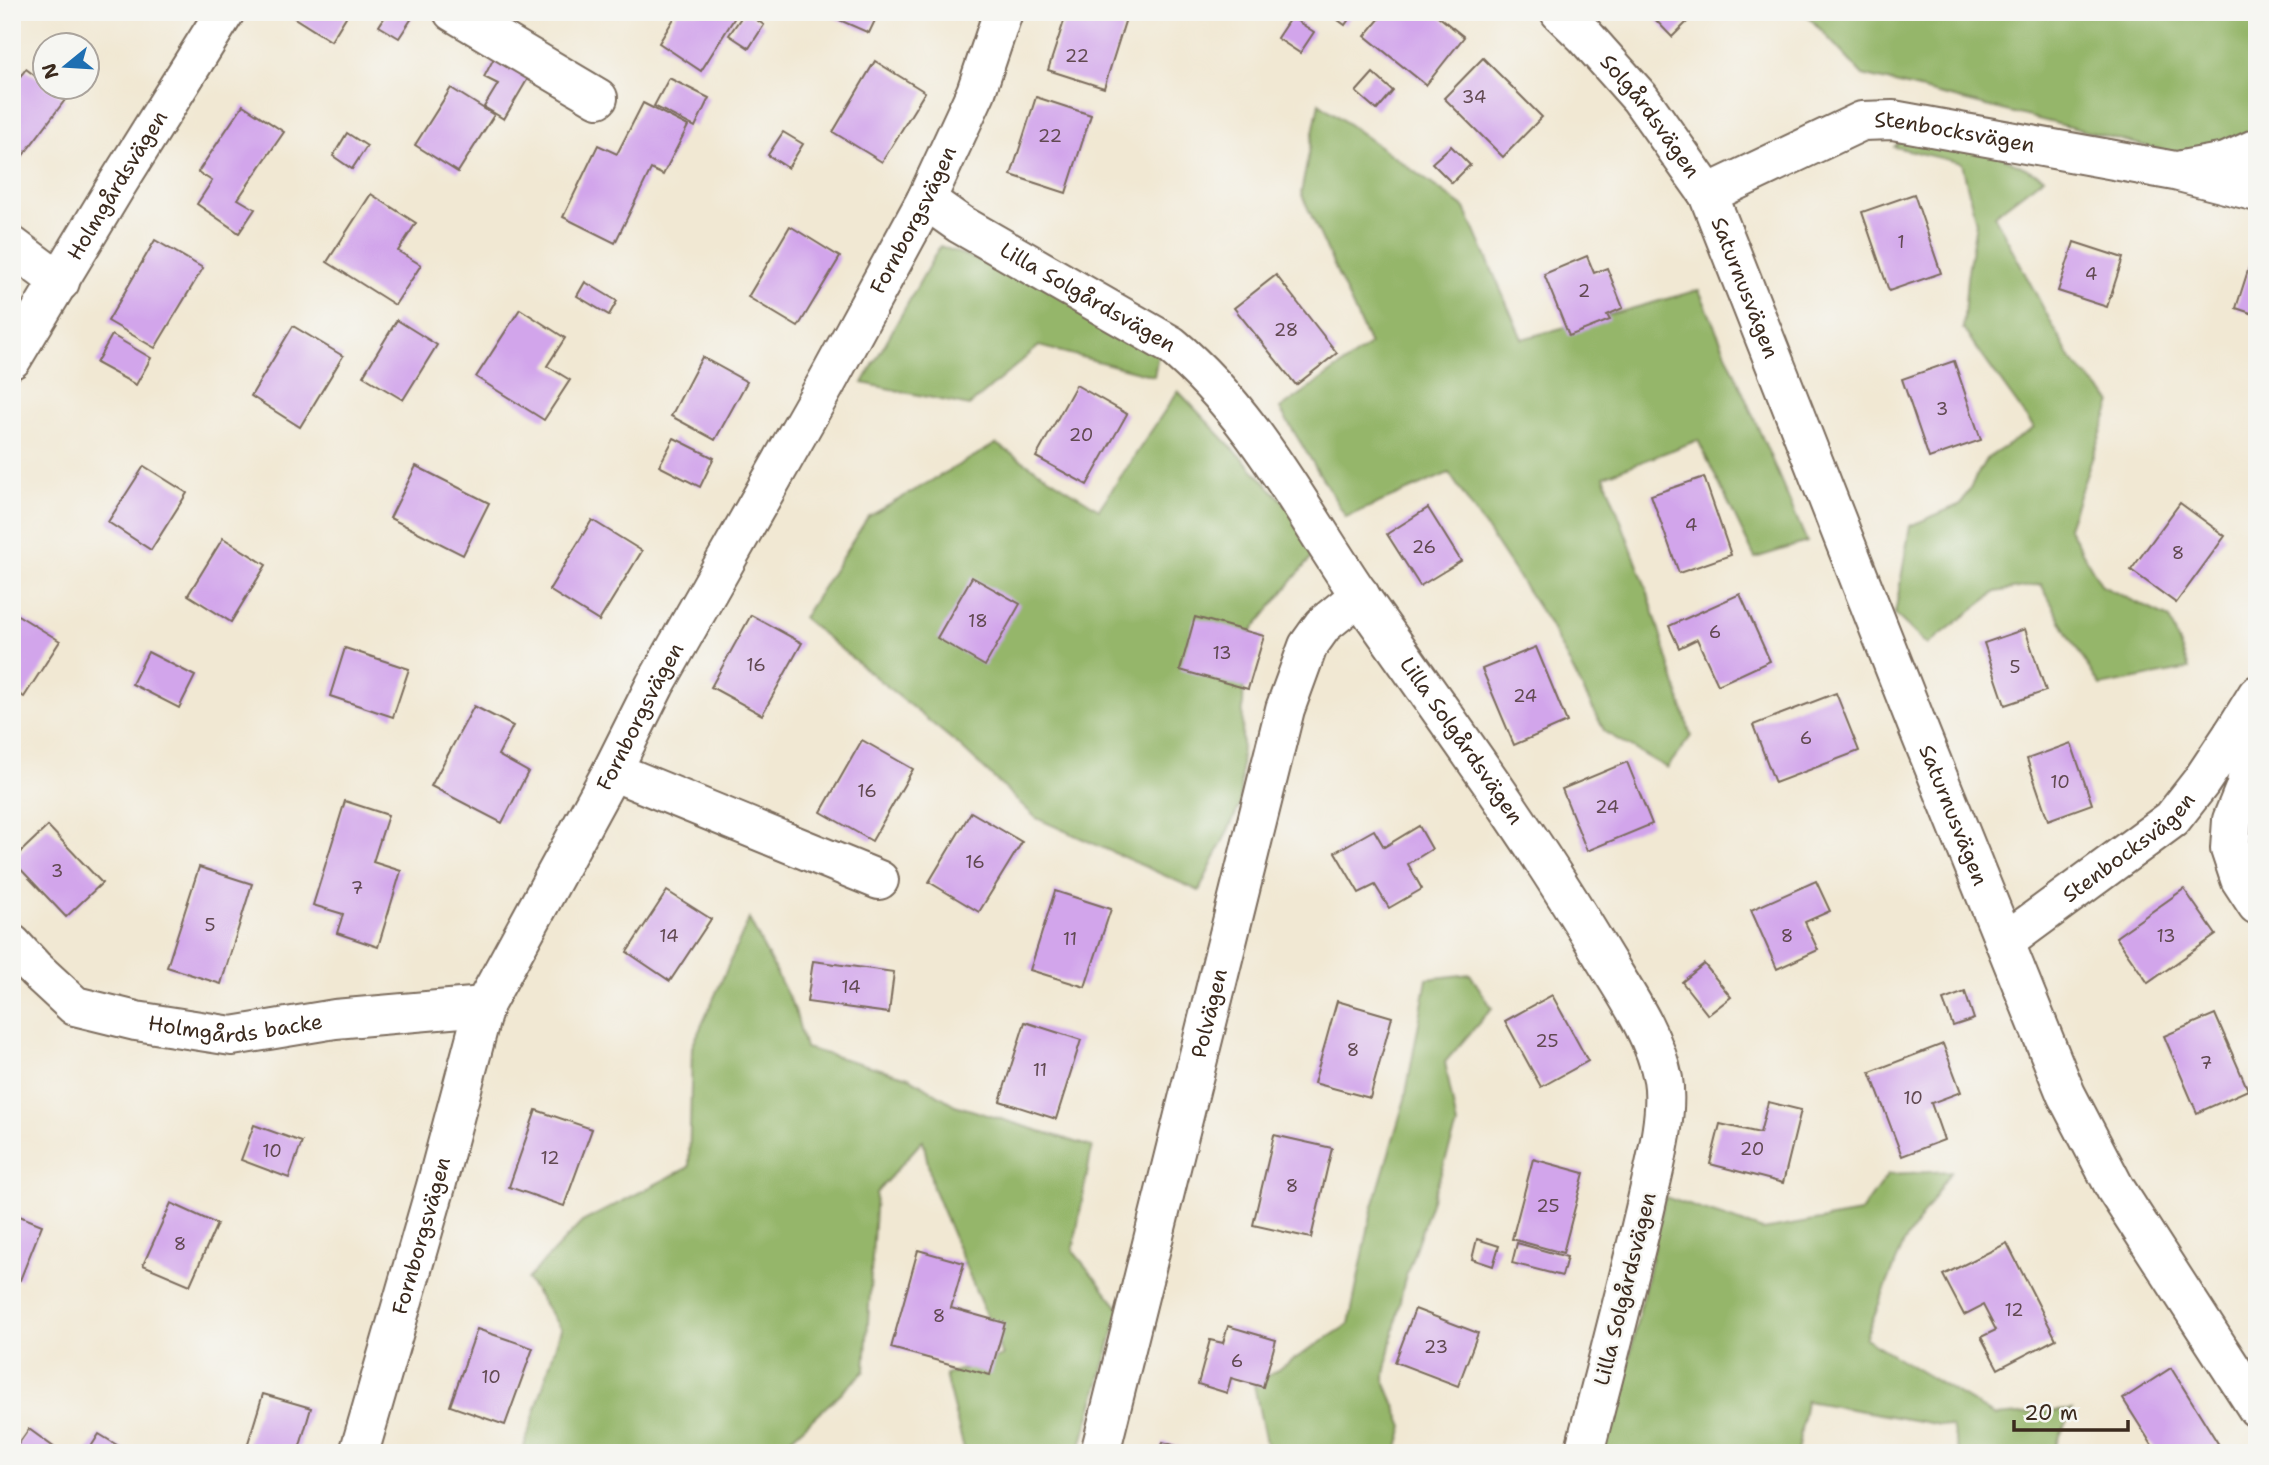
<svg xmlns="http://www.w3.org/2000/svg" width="2269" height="1465" font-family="'Shantell Sans',sans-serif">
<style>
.forest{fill:#95b66a;stroke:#687044;stroke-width:2}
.building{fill:#d2a5eb}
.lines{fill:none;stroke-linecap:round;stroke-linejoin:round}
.street-casing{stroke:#7b6c5d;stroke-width:42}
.street{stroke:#fff;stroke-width:38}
.labels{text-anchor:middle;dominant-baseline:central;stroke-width:5;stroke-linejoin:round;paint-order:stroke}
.number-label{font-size:18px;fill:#614951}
.street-label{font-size:21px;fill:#3b2a1e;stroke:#f6f6f2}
</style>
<rect width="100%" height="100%" fill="#f6f6f2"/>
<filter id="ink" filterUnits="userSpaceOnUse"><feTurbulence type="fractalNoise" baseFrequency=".0143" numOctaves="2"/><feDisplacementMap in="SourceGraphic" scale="14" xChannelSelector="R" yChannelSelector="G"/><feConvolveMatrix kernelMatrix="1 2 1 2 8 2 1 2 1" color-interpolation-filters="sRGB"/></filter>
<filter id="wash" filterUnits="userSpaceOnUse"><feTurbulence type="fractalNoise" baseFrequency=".00686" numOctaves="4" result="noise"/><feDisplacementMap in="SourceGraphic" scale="28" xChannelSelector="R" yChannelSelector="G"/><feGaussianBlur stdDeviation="1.57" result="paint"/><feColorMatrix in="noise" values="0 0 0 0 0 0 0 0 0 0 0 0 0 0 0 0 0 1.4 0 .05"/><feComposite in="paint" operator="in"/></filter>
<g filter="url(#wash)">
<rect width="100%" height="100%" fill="#f1e8d3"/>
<g class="forest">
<polygon points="1804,12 2257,12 2257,163 2169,152 1863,75"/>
<polygon points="1319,103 1465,208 1522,339 1699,290 1807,542 1755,558 1698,440 1604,476 1647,590 1691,736 1667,768 1605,732 1548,622 1449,473 1346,517 1280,409 1370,345 1301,193"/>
<polygon points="1901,140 1990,151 2044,177 1994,215 2071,360 2112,402 2068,527 2102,586 2169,618 2189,669 2100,686 2069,636 2041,584 1996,592 1927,645 1895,614 1910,526 1961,504 1986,459 2034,428 1963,329 1967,278 1976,223 1962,163 1894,147"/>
<polygon points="940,246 1052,288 1161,338 1154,376 1039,346 969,406 863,383"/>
<polygon points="1178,391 1323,543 1245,639 1240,805 1199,891 1036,818 961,747 803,618 868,517 996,444 1099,509"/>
<polygon points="749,919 795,1010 805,1048 909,1077 955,1105 1092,1147 1073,1251 1120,1309 1079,1453 965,1453 945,1375 1003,1356 933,1188 923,1140 876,1193 865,1371 783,1446 784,1453 522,1453 561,1329 527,1279 582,1222 689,1167 692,1047"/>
<polygon points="1470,974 1492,1008 1445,1062 1457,1126 1404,1282 1384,1379 1404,1427 1396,1453 1268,1453 1254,1385 1349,1324 1372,1210 1405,1099 1427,979"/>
<polygon points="1951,1171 1903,1245 1865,1338 1995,1416 2072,1410 2052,1453 1959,1453 1952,1427 1806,1401 1797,1453 1604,1453 1625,1377 1665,1197 1763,1230 1860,1213 1888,1174"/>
</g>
<g id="blocks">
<g class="building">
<polygon points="285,12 349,12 331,41"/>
<polygon points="388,12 409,12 414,15 399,38 379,26"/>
<polygon points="678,12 737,14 701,71 659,43"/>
<polygon points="745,12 764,25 749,48 729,35"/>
<polygon points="829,12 879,12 869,33 828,15"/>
<polygon points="1067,12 1128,12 1104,88 1048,70"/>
<polygon points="1327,12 1354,12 1345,25"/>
<polygon points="1385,12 1433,12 1464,37 1426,85 1365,36"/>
<polygon points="1648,12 1697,12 1672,37"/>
<polygon points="1291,17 1314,32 1300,53 1277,38"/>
<polygon points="495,56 530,75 504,119 484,107 498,84 484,77"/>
<polygon points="1483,58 1542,117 1503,157 1444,98"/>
<polygon points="875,61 925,92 882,162 833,132"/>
<polygon points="26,69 46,84 46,88 50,88 65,100 18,162 12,157 12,87"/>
<polygon points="1373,73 1393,91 1377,110 1356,92"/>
<polygon points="669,78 709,98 695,127 654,106"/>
<polygon points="451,88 494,115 458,172 415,145"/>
<polygon points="1036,97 1091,115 1066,193 1011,175"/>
<polygon points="643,103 688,126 663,175 651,169 615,243 563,217 598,145 617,154"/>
<polygon points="243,105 284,132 238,199 255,209 239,233 197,204 212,181 198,172"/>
<polygon points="783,132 803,144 788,168 768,155"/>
<polygon points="347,133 367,146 352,169 333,156"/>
<polygon points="1451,146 1470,165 1452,183 1432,163"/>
<polygon points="371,194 416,223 398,251 421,265 395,305 327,262"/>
<polygon points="1914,194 1941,273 1889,291 1862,212"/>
<polygon points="790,226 840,257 798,327 748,297"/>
<polygon points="155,240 203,268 155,348 108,321"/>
<polygon points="2074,242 2123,258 2107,307 2058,291"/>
<polygon points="2253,255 2257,256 2257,315 2236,308"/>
<polygon points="1587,256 1594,273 1607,268 1623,308 1607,315 1610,320 1569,336 1544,274"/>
<polygon points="1276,275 1337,353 1296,385 1234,308"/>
<polygon points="585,282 617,301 609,315 577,296"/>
<polygon points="520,309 565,338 547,366 570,380 544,420 476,377"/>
<polygon points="397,320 437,345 403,400 363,376"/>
<polygon points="293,326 343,356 300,427 251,396"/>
<polygon points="112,335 151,358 136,385 96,363"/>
<polygon points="702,357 747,382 715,440 671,416"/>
<polygon points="1954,361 1981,440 1929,458 1902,379"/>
<polygon points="1076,385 1127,414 1087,485 1036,457"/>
<polygon points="674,438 714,458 700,487 659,466"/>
<polygon points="144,466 187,493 151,550 108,522"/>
<polygon points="416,466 489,503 463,555 390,518"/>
<polygon points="1704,477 1731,555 1679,573 1651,495"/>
<polygon points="2180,503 2225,536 2176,603 2131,570"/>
<polygon points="1428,508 1461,561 1420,586 1387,534"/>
<polygon points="592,520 642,551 599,621 549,590"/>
<polygon points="223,538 266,565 231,622 188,595"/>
<polygon points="972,577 1020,604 985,666 937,638"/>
<polygon points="1740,594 1770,661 1718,685 1697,639 1679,648 1669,626"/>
<polygon points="16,614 60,641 24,697 12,690 12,620"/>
<polygon points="751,615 802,643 762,715 711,687"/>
<polygon points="1195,617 1264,636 1248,689 1180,670"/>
<polygon points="2025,629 2046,691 2005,705 1984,643"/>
<polygon points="1536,647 1567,722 1514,745 1482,669"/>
<polygon points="345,648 409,669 393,717 330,696"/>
<polygon points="148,652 195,676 179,708 132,684"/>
<polygon points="1836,693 1859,751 1775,783 1753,725"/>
<polygon points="474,706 513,726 498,755 528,772 502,823 431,786"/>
<polygon points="862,740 913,769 872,841 821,812"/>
<polygon points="2071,743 2092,804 2048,820 2027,759"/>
<polygon points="1627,762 1652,824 1587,851 1562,789"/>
<polygon points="345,801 388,815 373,862 401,871 378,947 337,933 343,914 313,905"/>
<polygon points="971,812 1022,842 979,912 929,882"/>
<polygon points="48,826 102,883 66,917 12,860"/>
<polygon points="1419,826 1432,849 1408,864 1422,889 1389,908 1375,885 1359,893 1335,852 1374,830 1384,847"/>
<polygon points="199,867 252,884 221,984 167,967"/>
<polygon points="1816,881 1830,911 1805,922 1818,950 1777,969 1751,910"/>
<polygon points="2184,889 2216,935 2148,983 2116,937"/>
<polygon points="667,891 711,919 670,981 627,952"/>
<polygon points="1055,891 1111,909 1085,987 1030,970"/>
<polygon points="813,961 894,972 889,1013 807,1002"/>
<polygon points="1704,964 1731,997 1708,1015 1682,982"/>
<polygon points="1965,992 1974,1019 1953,1026 1943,1000"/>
<polygon points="1552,995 1588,1061 1541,1087 1505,1021"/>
<polygon points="1337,1001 1392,1017 1370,1098 1314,1083"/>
<polygon points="2215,1014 2248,1090 2197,1113 2164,1036"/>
<polygon points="1025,1022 1081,1040 1056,1119 1000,1101"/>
<polygon points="1943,1044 1961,1092 1931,1103 1944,1140 1902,1156 1870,1072"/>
<polygon points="1768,1102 1801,1110 1783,1183 1710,1164 1720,1124 1760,1133"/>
<polygon points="536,1110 592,1129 564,1206 509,1187"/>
<polygon points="254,1125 302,1142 289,1178 241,1160"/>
<polygon points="1274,1135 1332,1148 1311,1238 1253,1225"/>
<polygon points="1533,1159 1584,1173 1563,1253 1512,1239"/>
<polygon points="171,1203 217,1224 190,1285 143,1265"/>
<polygon points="12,1213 42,1225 20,1280 12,1277"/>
<polygon points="1477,1239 1499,1246 1493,1266 1472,1259"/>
<polygon points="1517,1243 1567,1257 1562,1276 1512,1263"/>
<polygon points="2007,1243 2056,1339 1998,1369 1981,1337 1996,1330 1983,1305 1964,1315 1943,1275"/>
<polygon points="918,1250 964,1263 951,1308 1005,1323 990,1375 891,1348"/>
<polygon points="1415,1309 1478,1333 1458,1386 1395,1362"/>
<polygon points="1228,1326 1276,1340 1263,1387 1231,1378 1227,1393 1198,1384 1210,1340 1223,1343"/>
<polygon points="477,1329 533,1348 505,1425 450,1406"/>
<polygon points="2171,1368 2224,1453 2157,1453 2123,1399"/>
<polygon points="263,1394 311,1408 298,1453 245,1453"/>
<polygon points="29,1429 55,1448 51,1453 12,1453"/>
<polygon points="99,1434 130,1453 87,1453"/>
<polygon points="1163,1442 1197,1452 1196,1453 1160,1453"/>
<polygon points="1473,1448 1489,1452 1489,1453 1472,1453"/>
</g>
</g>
</g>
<g filter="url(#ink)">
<use href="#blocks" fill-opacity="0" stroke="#7b6c5d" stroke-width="2"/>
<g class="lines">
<defs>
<g id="street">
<polyline points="453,12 598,98"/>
<path id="s1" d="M1560 12 1584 35 1640 98 1708 194 1921 735 2066 1094 2115 1188 2257 1408"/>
<polyline points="2182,170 2226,162 2257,148"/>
<path id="s2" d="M1708 194 1862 121 1893 120 2175 171 2257 192"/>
<path id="s3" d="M926 200 960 224 1171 345C1254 414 1302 512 1362 599 1444 716 1529 831 1601 953 1625 993 1654 1033 1663 1079 1669 1116 1654 1168 1646 1205 1627 1288 1605 1370 1584 1453"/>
<polyline points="12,246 60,282"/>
<path id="s4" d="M12 359 118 183 225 12"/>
<polyline points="2233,734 2257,695"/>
<polyline points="612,771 879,880"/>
<path id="s5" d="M2005 942 2172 819 2201 782 2233 734 2252 757 2245 788 2232 820 2230 849 2240 879 2257 905"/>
<path id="s6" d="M12 944 35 969 75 1006 136 1021 232 1036 335 1019 484 1006"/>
<path id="s7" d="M359 1453 436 1186 484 1006 612 771 655 685 827 382 926 200 976 92 1003 12"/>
<path id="s8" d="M1100 1453 1285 709 1308 646 1323 625 1360 595"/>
</g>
</defs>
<use href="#street" class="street-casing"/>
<use href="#street" class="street"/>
</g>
</g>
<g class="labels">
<g class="number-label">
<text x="1077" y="56">22</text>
<text x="1474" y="97">34</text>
<text x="1050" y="136">22</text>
<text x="1901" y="242">1</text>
<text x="2091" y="274">4</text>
<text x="1584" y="291">2</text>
<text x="1286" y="330">28</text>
<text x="1942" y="409">3</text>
<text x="1081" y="435">20</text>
<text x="1691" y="525">4</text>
<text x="1424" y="547">26</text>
<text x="2178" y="553">8</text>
<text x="978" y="621">18</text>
<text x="1715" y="632">6</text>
<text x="1222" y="653">13</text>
<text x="756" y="665">16</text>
<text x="2015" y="667">5</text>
<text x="1525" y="696">24</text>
<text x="1806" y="738">6</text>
<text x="2060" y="782">10</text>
<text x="867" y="791">16</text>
<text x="1607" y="807">24</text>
<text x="975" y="862">16</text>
<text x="57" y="871">3</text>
<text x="357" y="888">7</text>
<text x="210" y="925">5</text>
<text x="669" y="936">14</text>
<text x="1787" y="936">8</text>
<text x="2166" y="936">13</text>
<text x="1070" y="939">11</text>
<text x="851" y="987">14</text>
<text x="1547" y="1041">25</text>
<text x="1353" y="1050">8</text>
<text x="2206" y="1063">7</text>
<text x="1040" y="1070">11</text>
<text x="1913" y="1098">10</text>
<text x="1752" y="1149">20</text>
<text x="272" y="1151">10</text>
<text x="550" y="1158">12</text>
<text x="1292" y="1186">8</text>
<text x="1548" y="1206">25</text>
<text x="180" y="1244">8</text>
<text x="2014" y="1310">12</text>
<text x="939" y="1316">8</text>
<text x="1436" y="1347">23</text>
<text x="1237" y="1361">6</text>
<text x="491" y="1377">10</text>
</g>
<g class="street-label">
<text stroke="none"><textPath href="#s1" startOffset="138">Solgårdsvägen</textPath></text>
<text stroke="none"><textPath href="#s2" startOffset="264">Stenbocksvägen</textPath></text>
<text stroke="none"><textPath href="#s4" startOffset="203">Holmgårdsvägen</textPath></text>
<text stroke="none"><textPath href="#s7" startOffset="1360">Fornborgsvägen</textPath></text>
<text stroke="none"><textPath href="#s1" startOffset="336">Saturnusvägen</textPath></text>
<text stroke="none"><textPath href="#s3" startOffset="189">Lilla Solgårdsvägen</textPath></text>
<text stroke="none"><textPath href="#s7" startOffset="793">Fornborgsvägen</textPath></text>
<text stroke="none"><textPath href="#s3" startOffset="777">Lilla Solgårdsvägen</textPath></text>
<text stroke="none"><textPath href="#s1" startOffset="903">Saturnusvägen</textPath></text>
<text stroke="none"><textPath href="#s5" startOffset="156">Stenbocksvägen</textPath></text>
<text stroke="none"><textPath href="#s8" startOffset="453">Polvägen</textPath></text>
<text stroke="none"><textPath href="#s6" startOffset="252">Holmgårds backe</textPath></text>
<text stroke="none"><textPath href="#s7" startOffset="226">Fornborgsvägen</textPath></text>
<text transform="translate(1625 1289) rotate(-76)">Lilla Solgårdsvägen</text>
</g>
</g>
<rect width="2269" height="1465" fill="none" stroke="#f6f6f2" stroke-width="42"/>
<g transform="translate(66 66) rotate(252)"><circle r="33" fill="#f6f6f2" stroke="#aba49d" stroke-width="2"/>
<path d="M0-5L12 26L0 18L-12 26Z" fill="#1f6fb2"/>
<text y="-10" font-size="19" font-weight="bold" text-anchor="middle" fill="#3b2a1e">N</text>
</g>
<path d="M2014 1420v10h114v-10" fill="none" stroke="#3b2a1e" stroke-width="3.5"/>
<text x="2024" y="1420" font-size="21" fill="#3b2a1e" stroke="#f6f6f2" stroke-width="5" paint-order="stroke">20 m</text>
</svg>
